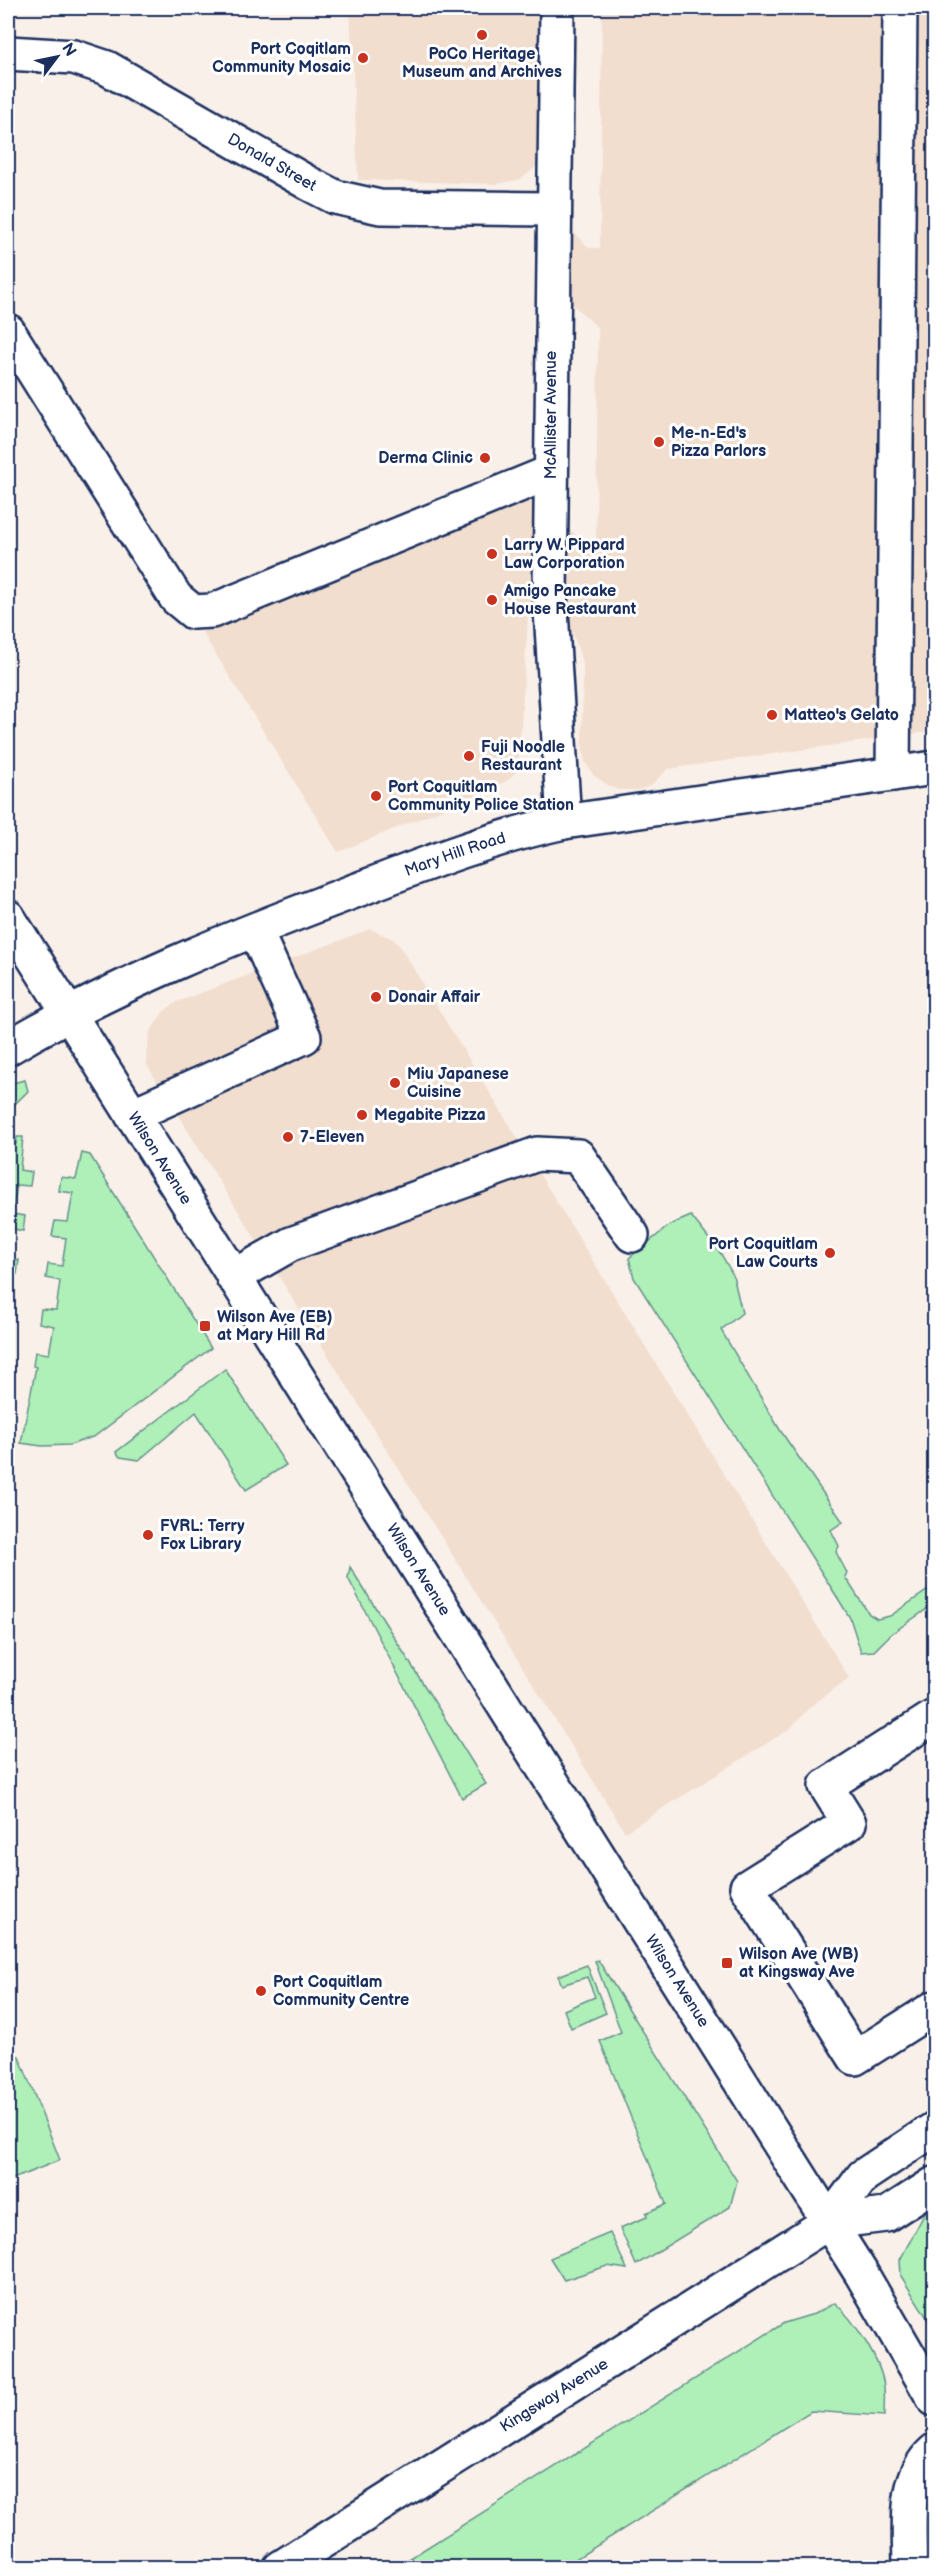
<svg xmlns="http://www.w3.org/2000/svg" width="942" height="2575" font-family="'Balsamiq Sans',sans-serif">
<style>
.built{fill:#f2decf}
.green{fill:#aef0b8;stroke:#64908b;stroke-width:1.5}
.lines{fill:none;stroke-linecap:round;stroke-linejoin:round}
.minor-casing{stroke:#1b2f5e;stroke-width:38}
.major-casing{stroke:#1b2f5e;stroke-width:38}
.minor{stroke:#fff;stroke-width:33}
.major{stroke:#fff;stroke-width:33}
.poi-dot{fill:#c8321e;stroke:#fff;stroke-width:2}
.labels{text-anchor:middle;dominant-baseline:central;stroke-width:6;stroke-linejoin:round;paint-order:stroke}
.poi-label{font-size:16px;font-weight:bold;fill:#1b2f5e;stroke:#fff;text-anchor:start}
.street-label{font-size:16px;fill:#1b2f5e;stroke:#fff}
</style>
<rect width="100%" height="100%" fill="#f9f0e9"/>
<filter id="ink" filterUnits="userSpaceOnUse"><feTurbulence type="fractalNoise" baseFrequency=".0167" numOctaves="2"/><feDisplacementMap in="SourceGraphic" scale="12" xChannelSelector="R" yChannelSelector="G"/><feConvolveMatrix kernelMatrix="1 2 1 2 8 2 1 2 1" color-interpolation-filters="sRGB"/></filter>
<g filter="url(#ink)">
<g class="built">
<polygon points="350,8 544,8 540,161 535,168 521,179 497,184 358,180"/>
<polygon points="602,8 934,8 934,731 668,769 650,786 638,790 619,790 611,787 594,776 585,762 582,744 583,665 567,615 564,526 586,543 596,543 598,328 567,299 568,226 589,248 600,248"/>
<polygon points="536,496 518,770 508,780 489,790 338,852 202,632"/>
<polygon points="370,929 393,939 399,945 849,1678 810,1707 790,1729 625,1832 147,1065 146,1054 150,1032 164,1011 177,1002"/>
</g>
<g class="green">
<polygon points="25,1080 28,1091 10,1109 8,1115 8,1084"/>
<polygon points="17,1137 23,1137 20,1170 32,1172 30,1186 17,1185 12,1214 25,1216 23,1231 10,1228 8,1240 8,1151 16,1144"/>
<polygon points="82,1153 90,1155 211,1348 95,1436 70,1445 42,1446 21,1443 36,1367 33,1366 35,1352 49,1354 54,1326 39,1323 41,1309 56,1310 60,1281 46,1278 48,1264 62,1266 66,1238 52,1236 55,1221 68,1222 73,1193 59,1191 61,1177 76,1179"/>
<polygon points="691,1216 721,1254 733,1275 742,1313 721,1330 780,1430 843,1522 831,1530 839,1546 836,1552 847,1573 845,1577 869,1614 877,1619 890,1616 934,1586 934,1604 891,1634 874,1651 861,1652 850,1618 839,1600 634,1278 629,1258 670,1225"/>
<polygon points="8,1259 19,1260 17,1274 8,1273"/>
<polygon points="225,1369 286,1465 246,1490 196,1412 139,1460 120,1457 116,1452"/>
<polygon points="350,1567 486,1784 462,1798 348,1578"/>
<polygon points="598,1960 737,2181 730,2207 636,2265 620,2228 647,2217 646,2213 666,2204 600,2041 621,2032 595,1961"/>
<polygon points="587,1965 606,2013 571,2028 564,2010 595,1997 587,1977 562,1985 558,1976"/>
<polygon points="19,2056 60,2160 8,2181 8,2060"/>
<polygon points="934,2204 934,2329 901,2276 900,2260 927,2209"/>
<polygon points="610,2233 627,2269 607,2266 564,2280 550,2258"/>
<path d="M835 2303C854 2320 882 2362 884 2387 885 2397 884 2406 884 2416L811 2411 563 2567H396L784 2323 814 2314Z"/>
</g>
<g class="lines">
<defs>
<g id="minor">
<polyline points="557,8 550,594 564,822"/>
<path id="s1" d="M8 53 74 57 107 68 308 183 335 197 380 207 554 209"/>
<polyline points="8,331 176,598 193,612 212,611 551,472"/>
<polyline points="893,774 900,8"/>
<path id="s2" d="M8 917 781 2146 861 2273 934 2399"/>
<path id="s3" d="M8 1048C115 984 235 936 352 892 422 865 490 838 564 822L934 768"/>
<polyline points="132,1115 304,1037 255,930"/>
<polyline points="233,1277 291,1244 537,1154 578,1156 632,1235"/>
<polyline points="934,1717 826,1786 849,1823 747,1887 855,2058 934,2008"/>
<path d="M910 2568C910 2529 902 2479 934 2451"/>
</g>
<g id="major">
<polyline points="829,2222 886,2215 934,2184"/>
<path id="s4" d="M280 2568 829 2222 863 2176 934 2129"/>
</g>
</defs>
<use href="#minor" class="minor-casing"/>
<use href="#major" class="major-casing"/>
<use href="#minor" class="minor"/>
<use href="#major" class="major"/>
</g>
</g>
<g class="poi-dot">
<circle cx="482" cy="35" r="6"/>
<circle cx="363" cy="58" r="6"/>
<circle cx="659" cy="442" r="6"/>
<circle cx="485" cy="458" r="6"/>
<circle cx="492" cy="554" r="6"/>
<circle cx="492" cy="600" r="6"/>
<circle cx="772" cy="715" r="6"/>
<circle cx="469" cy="756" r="6"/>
<circle cx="376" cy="796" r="6"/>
<circle cx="376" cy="997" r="6"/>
<circle cx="395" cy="1083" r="6"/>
<circle cx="362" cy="1115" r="6"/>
<circle cx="288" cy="1137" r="6"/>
<circle cx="830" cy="1253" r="6"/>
<rect x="199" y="1320" width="12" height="12" rx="3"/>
<circle cx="148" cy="1535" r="6"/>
<rect x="721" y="1957" width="12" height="12" rx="3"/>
<circle cx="261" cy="1991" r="6"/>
</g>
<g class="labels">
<g class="poi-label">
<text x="351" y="49" text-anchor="end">Port Coqitlam<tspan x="351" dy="18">Community Mosaic</tspan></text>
<text x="482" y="54" text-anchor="middle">PoCo Heritage<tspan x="482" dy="18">Museum and Archives</tspan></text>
<text x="671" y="433">Me-n-Ed's<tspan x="671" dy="18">Pizza Parlors</tspan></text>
<text x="473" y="458" text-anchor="end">Derma Clinic</text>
<text x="504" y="545">Larry W. Pippard<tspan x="504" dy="18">Law Corporation</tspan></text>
<text x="504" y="591">Amigo Pancake<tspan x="504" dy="18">House Restaurant</tspan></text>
<text x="784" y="715">Matteo's Gelato</text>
<text x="481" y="747">Fuji Noodle<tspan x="481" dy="18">Restaurant</tspan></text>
<text x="388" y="787">Port Coquitlam<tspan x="388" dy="18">Community Police Station</tspan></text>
<text x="388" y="997">Donair Affair</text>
<text x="407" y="1074">Miu Japanese<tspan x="407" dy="18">Cuisine</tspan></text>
<text x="374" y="1115">Megabite Pizza</text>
<text x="300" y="1137">7-Eleven</text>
<text x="818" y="1244" text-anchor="end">Port Coquitlam<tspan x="818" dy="18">Law Courts</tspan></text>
<text x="217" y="1317">Wilson Ave (EB)<tspan x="217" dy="18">at Mary Hill Rd</tspan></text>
<text x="160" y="1526">FVRL: Terry<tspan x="160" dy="18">Fox Library</tspan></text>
<text x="739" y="1954">Wilson Ave (WB)<tspan x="739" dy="18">at Kingsway Ave</tspan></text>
<text x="273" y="1982">Port Coquitlam<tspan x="273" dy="18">Community Centre</tspan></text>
</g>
<g class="street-label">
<text stroke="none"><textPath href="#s1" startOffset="291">Donald Street</textPath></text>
<text transform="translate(551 415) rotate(-90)">McAllister Avenue</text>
<text stroke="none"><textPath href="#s3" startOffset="488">Mary Hill Road</textPath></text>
<text stroke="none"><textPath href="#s2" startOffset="285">Wilson Avenue</textPath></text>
<text stroke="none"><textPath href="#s2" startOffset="771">Wilson Avenue</textPath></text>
<text stroke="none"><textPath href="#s2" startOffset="1257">Wilson Avenue</textPath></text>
<text stroke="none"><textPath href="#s4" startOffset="324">Kingsway Avenue</textPath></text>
</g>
</g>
<rect width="942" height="2575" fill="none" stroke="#fff" stroke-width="30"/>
<rect x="15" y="15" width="912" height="2545" fill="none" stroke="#1b2f5e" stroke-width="2" filter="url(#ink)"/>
<g transform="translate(57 57) rotate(58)" stroke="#ffffff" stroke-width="4.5" paint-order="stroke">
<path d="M0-4.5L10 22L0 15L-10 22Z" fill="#1b2f5e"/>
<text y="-9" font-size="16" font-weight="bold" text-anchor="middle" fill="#1b2f5e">N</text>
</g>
</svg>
